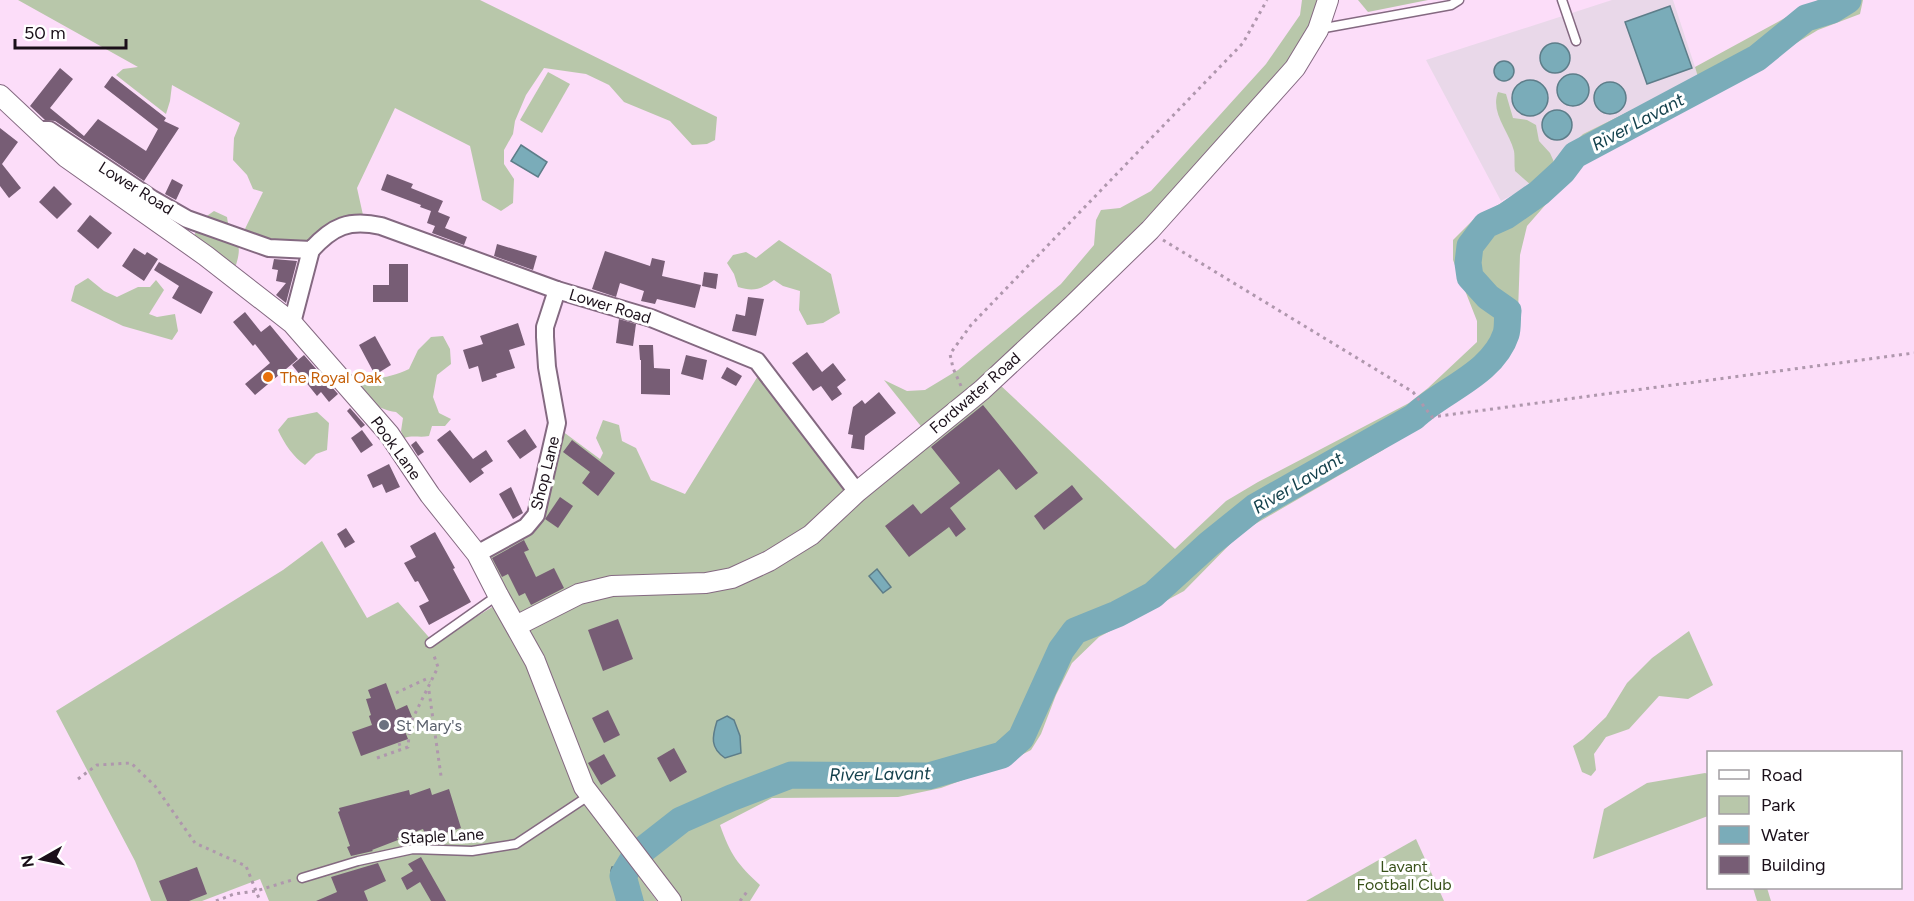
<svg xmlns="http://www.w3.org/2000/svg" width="1914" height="901" font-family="Figtree,sans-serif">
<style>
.industrial{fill:#e9d8e9}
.green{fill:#b8c7aa}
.water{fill:#7aacb9;stroke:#5d7d89;stroke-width:1.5}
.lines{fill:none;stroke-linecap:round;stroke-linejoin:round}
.river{stroke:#7aacb9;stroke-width:27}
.building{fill:#775d75}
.service-casing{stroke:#846981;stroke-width:11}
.minor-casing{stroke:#846981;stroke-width:20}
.tertiary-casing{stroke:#846981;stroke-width:22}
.path{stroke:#af97ad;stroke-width:3;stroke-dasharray:3 4.5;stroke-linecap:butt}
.service{stroke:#fff;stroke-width:8}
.minor{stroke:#fff;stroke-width:16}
.tertiary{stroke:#fff;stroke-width:20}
.food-dot{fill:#e8710a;stroke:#fff;stroke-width:2}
.worship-dot{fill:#6b7280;stroke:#fff;stroke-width:2}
.labels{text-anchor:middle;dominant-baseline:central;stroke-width:6;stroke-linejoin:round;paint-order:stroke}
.street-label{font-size:16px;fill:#1a0f19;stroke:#fff}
.food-label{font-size:16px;fill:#c56008;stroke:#fff;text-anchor:start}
.worship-label{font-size:16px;fill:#5b616d;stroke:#fff;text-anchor:start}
.park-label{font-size:16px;fill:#38511a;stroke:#fff}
.water-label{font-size:18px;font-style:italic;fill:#14414c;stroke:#fff}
</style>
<rect width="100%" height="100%" fill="#fcddf9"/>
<polygon class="industrial" points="1612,0 1673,0 1698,76 1583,134 1531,185 1501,201 1426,60"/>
<g class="green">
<polygon points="18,0 480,0 717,117 715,140 707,144 692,145 670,121 624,102 609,85 586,74 544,68 526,95 515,121 513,134 504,150 504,164 514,179 513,203 501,211 482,200 470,146 395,108 357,188 363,215 345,218 310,243 272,242 243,233 263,192 253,189 247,175 233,160 234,138 240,123 172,85 170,101 166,114 116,75 123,69 138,67"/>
<polygon points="1302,0 1321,0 1312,29 1291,61 1141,224 1067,301 924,430 884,380 907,391 925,390 958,370 1061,284 1094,245 1096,220 1101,210 1120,208 1151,191 1266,64 1300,15"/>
<polygon points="1358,0 1428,0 1368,12"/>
<path d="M1818 0H1863L1860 14 1818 30 1725 86 1611 145 1582 163 1527 226 1520 255 1518 312 1514 336 1493 368 1419 420 1383 450 1243 531 1184 591 1099 637 1072 663 1056 695 1041 734 1031 750 998 767 941 788 898 797 772 798 720 825C730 854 738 865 760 885L750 901H677L588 785 481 554 527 529 558 428 600 459 603 453 596 438 603 420 619 425 622 441 636 448 651 480 685 494 766 363 862 484 999 384 1175 549 1226 501 1258 482 1409 403 1428 388 1477 342V321L1453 260V240L1473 220 1531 185 1515 171C1514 164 1515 157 1514 151 1509 131 1490 113 1498 92L1506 94 1513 118 1527 120 1536 125 1539 141 1550 153 1554 162 1583 134 1698 77 1695 67Z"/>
<polygon points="548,72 570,84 542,133 520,120"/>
<path d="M214 211 227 217C230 242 245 236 236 265L228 267 194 236 201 220Z"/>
<path d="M779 240 831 274 840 313 823 323 807 325 799 310 800 291 783 286 774 280C761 289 754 292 738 287L734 274 727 263 733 255 746 252 756 258Z"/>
<polygon points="88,278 104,291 117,297 138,287 150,287 156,280 164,290 149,314 157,317 175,314 178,331 172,340 123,326 71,301 75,286"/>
<path d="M443 336 450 349 451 364 437 375 433 397 439 413 451 419 445 426H432L429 436C420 438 413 435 404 438L401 431 403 418 396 412C376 409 371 401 358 385L368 378C383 379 396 375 409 369L418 350 431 337Z"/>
<path d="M317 412 329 423 327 450 316 454 305 465C293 457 284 443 278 430L288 418Z"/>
<polygon points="322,541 367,618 398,602 434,643 497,604 530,663 589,807 657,901 269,901 260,879 202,901 151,901 135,861 56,711 283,570"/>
<polygon points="1689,631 1713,685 1688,699 1659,696 1629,729 1606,737 1594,754 1596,770 1591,776 1582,772 1573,746 1583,739 1606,717 1627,683 1652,658"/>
<polygon points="1705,773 1708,774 1708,816 1593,859 1604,809 1647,783"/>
<polygon points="1416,839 1444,901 1306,901"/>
<polygon points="1753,888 1767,888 1771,901 1757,901"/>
</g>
<g class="water">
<polygon points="1670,6 1692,68 1647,84 1625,22"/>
<circle cx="1555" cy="58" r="15"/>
<circle cx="1504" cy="71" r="10"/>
<circle cx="1573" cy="90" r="16"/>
<circle cx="1530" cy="98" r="18"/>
<circle cx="1610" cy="98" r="16"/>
<circle cx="1557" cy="125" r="15"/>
<polygon points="521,145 547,162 538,177 511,161"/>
<polygon points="877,569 891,587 883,593 869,576"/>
<path d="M727 716 734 720 740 736 741 753 725 758C710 748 712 737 717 721Z"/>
<path d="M612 867H619L643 901H624C617 890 607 880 612 867Z"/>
</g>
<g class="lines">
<path class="river" d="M630 901 623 876 635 856 681 820 731 798 791 775 929 776 1002 755 1021 738 1061 650 1075 631 1117 614 1153 595 1209 544 1255 507 1414 417C1442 390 1493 374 1506 334 1508 328 1507 318 1508 311L1488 297 1470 277 1468 263 1470 246 1486 225 1506 216 1539 193 1563 171 1575 155 1757 58 1806 18 1832 10 1848 0"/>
</g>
<g class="building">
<polygon points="60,68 73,79 50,108 84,136 98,119 146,151 158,129 104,87 112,76 166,118 164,121 179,128 144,181 55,121 45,120 30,106"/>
<polygon points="0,128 18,142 2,164 21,188 9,198 0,186"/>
<polygon points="387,174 413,184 411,188 443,201 438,212 450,217 445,228 467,237 464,245 432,233 435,226 427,223 431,211 420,207 421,205 381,190"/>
<polygon points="172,179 183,185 176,200 165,194"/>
<polygon points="54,186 72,204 57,219 39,202"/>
<polygon points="90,215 112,233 98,249 77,231"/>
<polygon points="497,244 537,256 533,270 494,256"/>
<polygon points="134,248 145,255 147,252 158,259 144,281 122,266"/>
<polygon points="605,251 650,266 652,258 665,261 662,276 701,285 695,308 657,299 655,304 641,301 644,291 620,283 616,297 592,289"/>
<polygon points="274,259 297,261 286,303 276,295 286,283 276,281 278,270 272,269"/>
<polygon points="159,262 213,292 201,314 172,298 179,286 154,270"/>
<polygon points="389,264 408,264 408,302 373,302 373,285 389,285"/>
<polygon points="704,272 718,274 716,289 702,286"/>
<polygon points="748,297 764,299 756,336 732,331 736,314 745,316"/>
<polygon points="245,312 261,332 270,325 298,359 255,395 245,384 270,363 255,344 253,346 233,322"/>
<polygon points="619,319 636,324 633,346 616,343"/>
<polygon points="518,323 525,345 509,350 515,368 496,374 497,377 482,382 478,366 469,369 463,350 483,344 480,336"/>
<polygon points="375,336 391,365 375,375 359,345"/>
<polygon points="639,345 653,345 654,368 670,369 670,395 641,394 641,360 640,360"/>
<polygon points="807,352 822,372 833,363 846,380 837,387 842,394 832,401 821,386 813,391 792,363"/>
<polygon points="304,355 338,394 329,402 321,392 317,396 292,365"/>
<polygon points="686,355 707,360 703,380 681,374"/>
<polygon points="727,367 742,376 736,386 721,378"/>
<polygon points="879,392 896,413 865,436 864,450 851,448 853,435 848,434 853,407 862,400 865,404"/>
<polygon points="983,405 1038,473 1016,490 999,469 950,508 966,529 956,537 949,527 909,557 885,526 913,504 921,514 960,483 931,447"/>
<polygon points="350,408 365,425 361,428 347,411"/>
<polygon points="525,429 537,447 520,459 507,441"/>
<polygon points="362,430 373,445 361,453 351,438"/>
<polygon points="450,430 473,459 486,450 493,461 481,469 484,473 470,483 437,440"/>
<polygon points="572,440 615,473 598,496 582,483 590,472 563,452"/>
<polygon points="416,441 424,452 418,456 411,445"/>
<polygon points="389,464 400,487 386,493 382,484 373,488 367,475"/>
<polygon points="1072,485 1083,499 1044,530 1034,516"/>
<polygon points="511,487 523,513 513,519 499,494"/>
<polygon points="560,497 573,506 558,528 545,519"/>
<polygon points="346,528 355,542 345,548 337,534"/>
<polygon points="435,532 455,568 453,569 471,602 429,625 419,606 429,601 418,581 415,582 404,563 416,557 410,546"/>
<polygon points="524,540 529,550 524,552 536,577 554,568 564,588 531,605 525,593 519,596 508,574 502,577 492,558"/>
<polygon points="618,619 633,659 603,671 588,630"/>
<polygon points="386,683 396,710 407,705 412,717 401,721 408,739 361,756 352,732 372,725 369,716 371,715 366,699 371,698 368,690"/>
<polygon points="608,710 620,735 604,743 592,718"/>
<polygon points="674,748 687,772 670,782 657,758"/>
<polygon points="604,754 616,776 601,785 588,763"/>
<polygon points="430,788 432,795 449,789 461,828 427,839 423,829 397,838 398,840 372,850 373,851 351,856 347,847 350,846 338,812 340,811 339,808 409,790 410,795"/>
<polygon points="421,857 446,901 431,901 420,882 407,890 401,878 413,871 408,864"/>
<polygon points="378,863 386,881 364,891 368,901 316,901 337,892 331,877"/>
<polygon points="197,867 207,894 189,901 167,901 159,881"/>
</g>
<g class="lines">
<defs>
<g id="service">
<polyline points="1562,0 1576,41"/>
<polyline points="1319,29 1451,5 1459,0"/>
<polyline points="430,643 498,595"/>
<polyline points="302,878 358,861 413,849 472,851 516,844 590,795"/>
</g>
<g id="minor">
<path d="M40 130H49L152 199 187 219 269 248 311 250C333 226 349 219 381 226L557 290 651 318 757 361 857 492"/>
<polyline points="292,323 311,250"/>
<polyline points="477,554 526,527 536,515 557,423 547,367 545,337 545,327 557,290"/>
</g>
<g id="tertiary">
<polyline points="0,95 66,157 206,256 292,323 389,434 430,495 477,554 498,595 535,661 584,787 671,901"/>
<polyline points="516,626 579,594 612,586 706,583 732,578 769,561 811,535 857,492 982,390 1073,305 1150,230 1295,68 1318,30 1328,0"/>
</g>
</defs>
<use href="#service" class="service-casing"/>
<use href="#minor" class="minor-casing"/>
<use href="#tertiary" class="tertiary-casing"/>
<g class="path">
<polyline points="1163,240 1413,392 1432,417 1914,353"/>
<polyline points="961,386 953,368 950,354 971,325 1243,43 1267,0"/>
<polyline points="429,691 441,776"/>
<polyline points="396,693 426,679 430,682"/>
<polyline points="399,743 401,749"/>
<polyline points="377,758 408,747 410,724 438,667 433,653"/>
<polyline points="78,779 97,765 131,763 155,786 195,843 246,866 260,901"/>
<polyline points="216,901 234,894 256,891 292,880"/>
<polyline points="740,901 749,889"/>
</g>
<use href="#service" class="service"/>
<use href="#minor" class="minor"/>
<use href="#tertiary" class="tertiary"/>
</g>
<circle class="food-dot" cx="268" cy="377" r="6"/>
<circle class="worship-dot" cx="384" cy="725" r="6"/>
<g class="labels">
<g class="street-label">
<text transform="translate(136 188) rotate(32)">Lower Road</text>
<text transform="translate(610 306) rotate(17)">Lower Road</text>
<text transform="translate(975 393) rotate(-41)">Fordwater Road</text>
<text transform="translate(396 448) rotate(54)">Pook Lane</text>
<text transform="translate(545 473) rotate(-76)">Shop Lane</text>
<text transform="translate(442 836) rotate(-3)">Staple Lane</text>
</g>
<g class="food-label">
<text x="280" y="377">The Royal Oak</text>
</g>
<g class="worship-label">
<text x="396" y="725">St Mary's</text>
</g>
<g class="park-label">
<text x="1404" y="866">Lavant<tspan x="1404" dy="18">Football Club</tspan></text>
</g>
<g class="water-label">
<text transform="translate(1638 122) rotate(-28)">River Lavant</text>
<text transform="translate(1298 483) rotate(-31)">River Lavant</text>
<text transform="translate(880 774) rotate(-1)">River Lavant</text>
</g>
</g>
<rect x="1707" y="751" width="195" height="138" fill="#ffffff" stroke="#a39fa3" stroke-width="1.5"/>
<rect x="1719" y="770" width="30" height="9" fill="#ffffff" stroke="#a39fa3" stroke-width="1.5"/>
<text x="1761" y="781" font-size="18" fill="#1a0f19">Road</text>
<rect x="1719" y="796" width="30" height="18" fill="#b8c7aa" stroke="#a39fa3" stroke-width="1.5"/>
<text x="1761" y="811" font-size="18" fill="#1a0f19">Park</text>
<rect x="1719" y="826" width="30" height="18" fill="#7aacb9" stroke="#a39fa3" stroke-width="1.5"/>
<text x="1761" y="841" font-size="18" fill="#1a0f19">Water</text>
<rect x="1719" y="856" width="30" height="18" fill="#775d75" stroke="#a39fa3" stroke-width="1.5"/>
<text x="1761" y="871" font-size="18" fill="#1a0f19">Building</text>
<g transform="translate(42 859) rotate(261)" stroke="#ffffff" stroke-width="4.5" paint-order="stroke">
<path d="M0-4.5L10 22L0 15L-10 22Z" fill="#1a0f19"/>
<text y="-9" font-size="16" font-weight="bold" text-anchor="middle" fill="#1a0f19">N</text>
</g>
<path d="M15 39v9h111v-9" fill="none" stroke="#1a0f19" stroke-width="3"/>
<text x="24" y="39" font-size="18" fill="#1a0f19" stroke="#ffffff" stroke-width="4.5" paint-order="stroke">50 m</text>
</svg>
